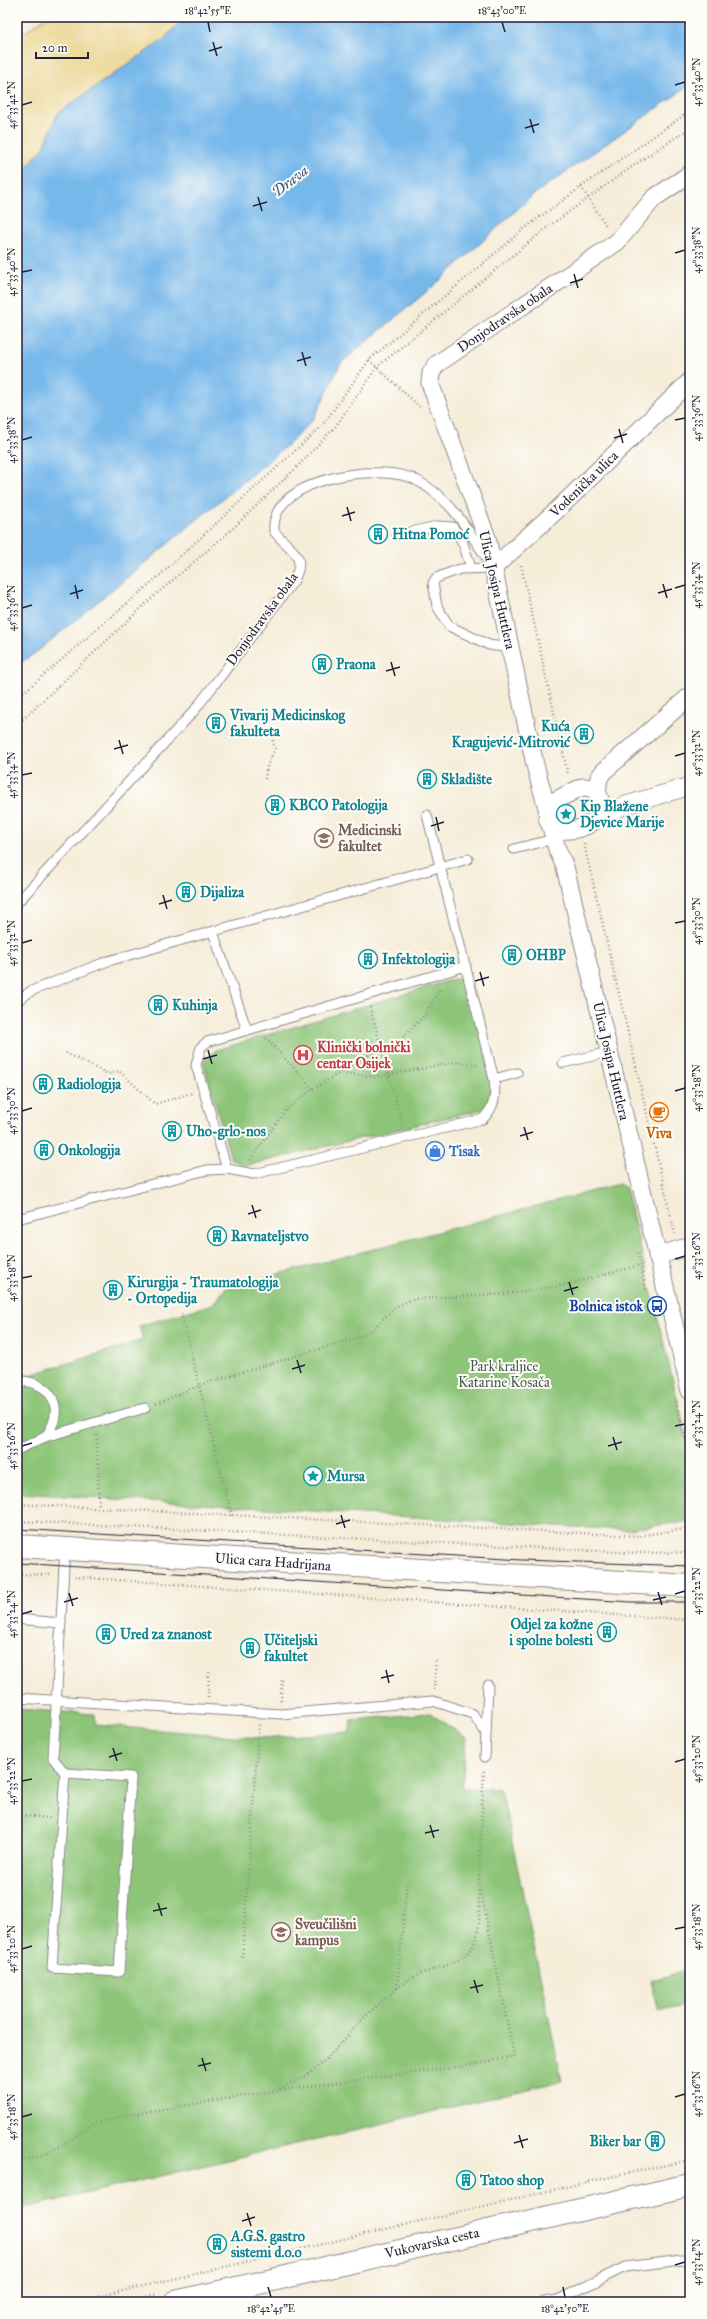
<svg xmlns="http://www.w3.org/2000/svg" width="707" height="2319" font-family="'IM FELL Great Primer',serif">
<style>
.green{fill:#8dc578;stroke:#58745a}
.sand{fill:#eeda9e;stroke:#887e6c}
.water{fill:#77b8eb;stroke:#4c6d93}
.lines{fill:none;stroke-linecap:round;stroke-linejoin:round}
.lane-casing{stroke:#8c888a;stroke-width:11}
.street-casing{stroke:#8c888a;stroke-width:19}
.secondary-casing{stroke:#8c888a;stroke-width:24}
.path{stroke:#8c888a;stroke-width:2.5;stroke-dasharray:1 3;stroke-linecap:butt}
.lane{stroke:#fff;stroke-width:9}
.street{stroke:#fff;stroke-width:17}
.secondary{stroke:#fff;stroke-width:22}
.tram{stroke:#22223b;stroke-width:1}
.ticks{fill:none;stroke:#22223b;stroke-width:1.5}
.labels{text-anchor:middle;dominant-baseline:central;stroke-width:4;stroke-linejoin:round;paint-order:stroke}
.street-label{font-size:14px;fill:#22223b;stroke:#fdfcf7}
.culture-label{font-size:14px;font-weight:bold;fill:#0d838f;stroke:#fdfcf7;text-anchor:start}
.education-label{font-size:14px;font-weight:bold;fill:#785e54;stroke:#fdfcf7;text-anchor:start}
.health-label{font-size:14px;font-weight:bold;fill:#be3a42;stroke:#fdfcf7;text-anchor:start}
.food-label{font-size:14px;font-weight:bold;fill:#c56008;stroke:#fdfcf7}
.shop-label{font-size:14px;font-weight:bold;fill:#366cbe;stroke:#fdfcf7;text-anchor:start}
.transit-label{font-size:14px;font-weight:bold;fill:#164399;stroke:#fdfcf7;text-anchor:end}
.park-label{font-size:14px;fill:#475b50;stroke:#fdfcf7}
.water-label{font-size:15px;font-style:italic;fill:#405679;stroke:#fdfcf7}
.neatline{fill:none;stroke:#22223b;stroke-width:1.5}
.ticks-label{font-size:10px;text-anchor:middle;fill:#22223b}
</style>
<rect width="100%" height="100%" fill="#fdfcf7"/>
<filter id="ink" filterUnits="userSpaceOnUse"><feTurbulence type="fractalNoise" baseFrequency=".025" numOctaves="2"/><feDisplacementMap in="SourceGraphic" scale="8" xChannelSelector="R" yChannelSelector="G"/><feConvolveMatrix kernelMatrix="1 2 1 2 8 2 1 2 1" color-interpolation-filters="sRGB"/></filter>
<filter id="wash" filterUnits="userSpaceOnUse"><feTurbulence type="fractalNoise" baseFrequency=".012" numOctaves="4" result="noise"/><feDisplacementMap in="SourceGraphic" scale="16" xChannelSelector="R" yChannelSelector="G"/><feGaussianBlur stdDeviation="0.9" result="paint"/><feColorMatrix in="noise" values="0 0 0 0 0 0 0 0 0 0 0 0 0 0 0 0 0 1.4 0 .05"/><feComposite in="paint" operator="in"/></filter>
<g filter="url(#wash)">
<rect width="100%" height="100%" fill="#f6edd9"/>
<g class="green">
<polygon points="461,977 472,986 494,1095 483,1109 245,1166 231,1159 203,1061 216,1050"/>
<polygon points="619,1184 626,1188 690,1451 690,1521 623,1530 17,1493 17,1379 143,1340 139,1326 213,1304 226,1288"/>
<polygon points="17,1709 95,1714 96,1725 260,1738 350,1732 351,1720 430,1713 466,1738 462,1788 501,1789 562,2081 17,2210"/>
<polygon points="690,1970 690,2003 659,2011 651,1980"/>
</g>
<polygon class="sand" points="46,17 185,17 164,39 58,113 44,147 17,179 17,38"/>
<polygon class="water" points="185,17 690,17 690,85 533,195 437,283 341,363 314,418 290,443 38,651 17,665 17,179 44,147 58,113 164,39"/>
</g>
<g filter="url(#ink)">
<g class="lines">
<defs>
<g id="lane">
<polyline points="397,535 437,526 453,527 463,543 471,568"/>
<polyline points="493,568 460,569 436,578 433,583 437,606 449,626 489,645 510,648"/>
<polyline points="514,849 554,839"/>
<path d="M17 903 194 711 293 582C309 553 289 551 274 531 269 477 383 461 418 481 453 501 466 528 488 560"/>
<polyline points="213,932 247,1030"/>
<polyline points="17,1001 31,991 108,961 468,859"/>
<polyline points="563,1063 609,1052"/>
<polyline points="494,1079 517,1073"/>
<polyline points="227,1169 196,1065 201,1047 207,1042 466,966"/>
<path d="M17 1219 207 1170 227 1169 254 1174 483 1119C495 1106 496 1097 494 1079L427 815"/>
<path d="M17 1381C52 1380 67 1410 45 1437"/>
<polyline points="17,1450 45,1437 145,1408"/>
<polyline points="17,1619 61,1623"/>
<polyline points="17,1698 281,1714 433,1701 473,1714 486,1733"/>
<polyline points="485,1757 488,1685"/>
<polyline points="65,1773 131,1777 119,1972 52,1968 65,1773 53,1758 65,1549"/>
<polyline points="544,2302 558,2300 625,2267 690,2259"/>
</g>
<g id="street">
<polyline points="493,568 557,510 690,381"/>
<path d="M582 787C599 786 605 802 598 817 581 837 532 836 552 802Z"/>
<polyline points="597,793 599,778 603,772 690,696"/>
<polyline points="548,812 535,765 487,538 430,383 431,373 437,364 617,242 654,198 690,174"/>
<polyline points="596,819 623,806 690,786"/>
<polyline points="550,823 557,849 565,867 690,1391"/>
<polyline points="657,1256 690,1246"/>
</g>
<g id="secondary">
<polyline points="17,1546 690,1586"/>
<polyline points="175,2302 690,2185"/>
</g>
</defs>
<use href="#lane" class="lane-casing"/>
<use href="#street" class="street-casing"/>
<use href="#secondary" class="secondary-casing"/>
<g class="path">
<polyline points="581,187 607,227"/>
<polyline points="369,360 420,407"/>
<polyline points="521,565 568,775"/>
<polyline points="17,698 160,575 322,426 369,360 525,228 581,187 690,111"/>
<polyline points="17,725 152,598 230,531 296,468 335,427 377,367 549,226 640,161 690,128"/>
<polyline points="265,779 267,766 275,749 272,738"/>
<polyline points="584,844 675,1234"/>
<polyline points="370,1007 403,1126"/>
<polyline points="266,1038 313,1089"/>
<polyline points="66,1053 108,1074 119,1071 155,1104 192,1093"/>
<polyline points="342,1073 376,1077 456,1062 477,1065"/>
<polyline points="250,1160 286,1110 313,1089 382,1047 399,1041 425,1015 441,987"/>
<polyline points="638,1253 646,1289"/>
<polyline points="683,1266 690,1293"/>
<polyline points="181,1313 232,1517"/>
<polyline points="676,1402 690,1456"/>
<polyline points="156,1404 200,1385 356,1338 372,1330 395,1307 413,1299 504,1294 565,1285 640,1265"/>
<polyline points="97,1435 99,1510"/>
<polyline points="17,1504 638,1536 690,1528"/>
<polyline points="17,1521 638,1553 690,1552"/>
<polyline points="17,1574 50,1575"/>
<polyline points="75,1577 690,1620"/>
<polyline points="434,1690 436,1660"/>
<polyline points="208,1697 209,1671"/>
<polyline points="281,1701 282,1678"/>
<polyline points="17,1815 50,1818"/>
<polyline points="242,1957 259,1724"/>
<polyline points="397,1988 407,1882"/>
<path d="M279 2089C321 2073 333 2050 362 2020 375 2006 390 1994 405 1982 426 1966 459 1970 473 1945 483 1928 478 1906 479 1888 480 1848 482 1809 484 1769"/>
<polyline points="17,2160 38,2157 62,2145 95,2123 127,2115 274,2091 472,2065 514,2056 481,1891"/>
<polyline points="75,2302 587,2182 690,2160"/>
<polyline points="123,2302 158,2294"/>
</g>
<use href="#lane" class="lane"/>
<use href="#street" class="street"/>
<use href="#secondary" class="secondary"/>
<g class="tram">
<polyline points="17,1529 522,1560 690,1566"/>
<polyline points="17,1563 631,1602 690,1602"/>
</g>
</g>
</g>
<path class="ticks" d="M208 22 210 32M502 22 505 32M213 42 217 56M209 51 222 47M675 85 685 82M22 105 32 102M530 119 534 133M525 128 539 124M258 197 262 211M253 206 267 202M675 253 685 250M22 272 32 270M574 274 578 288M570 283 583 279M302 352 306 366M297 361 311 357M675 420 685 418M619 429 623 443M614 438 627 434M22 440 32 437M347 507 351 521M342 516 355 512M663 584 667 598M75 585 78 599M675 588 685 585M658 593 672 589M70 594 83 590M22 608 32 605M391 662 395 676M386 671 400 667M119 740 123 754M114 749 128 745M675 756 685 753M22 775 32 773M436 817 439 831M431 826 444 822M163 895 167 909M159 904 172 900M675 923 685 921M22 943 32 940M480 972 484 986M475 981 489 977M208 1050 212 1064M203 1059 217 1055M675 1091 685 1088M22 1111 32 1108M524 1127 528 1140M520 1136 533 1132M252 1205 256 1218M248 1214 261 1210M675 1259 685 1256M22 1278 32 1276M569 1282 573 1295M564 1291 578 1287M297 1360 301 1373M292 1369 305 1365M675 1426 685 1424M613 1437 617 1450M22 1446 32 1443M608 1446 622 1442M341 1515 345 1528M336 1524 350 1520M658 1592 662 1605M69 1593 73 1606M675 1594 685 1591M653 1600 666 1597M64 1602 78 1598M22 1614 32 1611M386 1670 389 1683M381 1678 394 1675M113 1748 117 1761M109 1757 122 1753M675 1762 685 1759M22 1781 32 1779M430 1825 434 1838M425 1833 439 1830M158 1903 162 1916M153 1911 167 1908M675 1929 685 1927M22 1949 32 1946M474 1980 478 1993M470 1988 483 1985M202 2058 206 2071M198 2066 211 2063M675 2097 685 2094M22 2117 32 2114M519 2135 523 2148M514 2143 528 2139M247 2213 251 2226M242 2221 255 2217M675 2265 685 2262M268 2287 271 2297M563 2287 565 2297"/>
<defs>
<symbol id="building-ring" viewBox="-11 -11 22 22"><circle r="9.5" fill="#fdfcf7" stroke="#0f9aa8" stroke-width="1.5"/><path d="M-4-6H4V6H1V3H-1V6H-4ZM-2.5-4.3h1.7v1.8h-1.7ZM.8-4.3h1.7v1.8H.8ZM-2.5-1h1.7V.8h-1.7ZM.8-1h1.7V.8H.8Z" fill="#0f9aa8"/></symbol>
<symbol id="sight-ring" viewBox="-11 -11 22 22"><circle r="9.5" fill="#fdfcf7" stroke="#0f9aa8" stroke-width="1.5"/><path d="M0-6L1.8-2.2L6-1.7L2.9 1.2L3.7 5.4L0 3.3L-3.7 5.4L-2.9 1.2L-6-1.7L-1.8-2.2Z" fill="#0f9aa8"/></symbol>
<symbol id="university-ring" viewBox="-11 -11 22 22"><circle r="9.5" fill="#fdfcf7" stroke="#8d6e63" stroke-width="1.5"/><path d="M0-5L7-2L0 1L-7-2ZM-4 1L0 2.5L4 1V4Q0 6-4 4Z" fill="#8d6e63"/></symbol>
<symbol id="hospital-ring" viewBox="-11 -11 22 22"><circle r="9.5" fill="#fdfcf7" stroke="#e0444e" stroke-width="1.5"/><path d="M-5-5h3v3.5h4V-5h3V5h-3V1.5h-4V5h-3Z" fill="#e0444e"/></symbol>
<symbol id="cafe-ring" viewBox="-11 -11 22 22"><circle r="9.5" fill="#fdfcf7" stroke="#e8710a" stroke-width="1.5"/><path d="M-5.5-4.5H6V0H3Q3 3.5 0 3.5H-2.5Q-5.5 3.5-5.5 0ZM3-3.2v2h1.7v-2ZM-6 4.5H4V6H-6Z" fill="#e8710a"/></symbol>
<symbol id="shop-ring" viewBox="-11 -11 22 22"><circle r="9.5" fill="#fdfcf7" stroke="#3f7fe0" stroke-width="1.5"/><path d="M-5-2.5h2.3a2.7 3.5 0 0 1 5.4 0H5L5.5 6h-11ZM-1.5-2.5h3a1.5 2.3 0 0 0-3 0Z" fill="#3f7fe0"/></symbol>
<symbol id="bus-ring" viewBox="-11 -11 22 22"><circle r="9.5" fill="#fdfcf7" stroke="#1a4fb4" stroke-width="1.5"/><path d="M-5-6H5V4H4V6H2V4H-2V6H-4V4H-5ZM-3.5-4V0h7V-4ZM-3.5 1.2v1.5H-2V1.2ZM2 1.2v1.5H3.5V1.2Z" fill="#1a4fb4"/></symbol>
</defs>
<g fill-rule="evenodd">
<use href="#building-ring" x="367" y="523" width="22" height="22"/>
<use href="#building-ring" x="311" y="653" width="22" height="22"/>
<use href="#building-ring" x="205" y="712" width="22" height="22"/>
<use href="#building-ring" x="573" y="723" width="22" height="22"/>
<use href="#building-ring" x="416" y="768" width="22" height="22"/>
<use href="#building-ring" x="264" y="794" width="22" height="22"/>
<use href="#sight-ring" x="555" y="803" width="22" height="22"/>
<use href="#university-ring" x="313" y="827" width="22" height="22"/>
<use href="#building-ring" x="175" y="881" width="22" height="22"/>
<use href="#building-ring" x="501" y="944" width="22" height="22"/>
<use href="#building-ring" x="357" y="948" width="22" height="22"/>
<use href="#building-ring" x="147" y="994" width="22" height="22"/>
<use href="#hospital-ring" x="292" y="1044" width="22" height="22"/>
<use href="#building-ring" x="32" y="1073" width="22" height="22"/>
<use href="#cafe-ring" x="648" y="1101" width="22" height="22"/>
<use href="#building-ring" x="161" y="1120" width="22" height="22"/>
<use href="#building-ring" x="33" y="1139" width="22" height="22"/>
<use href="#shop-ring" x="424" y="1140" width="22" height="22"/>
<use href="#building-ring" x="206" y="1225" width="22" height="22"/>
<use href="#building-ring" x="102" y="1279" width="22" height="22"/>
<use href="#bus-ring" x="646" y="1295" width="22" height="22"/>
<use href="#sight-ring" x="302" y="1465" width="22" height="22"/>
<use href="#building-ring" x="596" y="1621" width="22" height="22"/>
<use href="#building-ring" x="95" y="1623" width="22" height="22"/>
<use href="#building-ring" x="239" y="1637" width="22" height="22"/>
<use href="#university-ring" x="270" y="1921" width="22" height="22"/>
<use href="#building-ring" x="644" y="2130" width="22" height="22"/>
<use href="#building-ring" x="455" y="2169" width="22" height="22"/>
<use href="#building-ring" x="206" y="2233" width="22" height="22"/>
</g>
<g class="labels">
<g class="street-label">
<text transform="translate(505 318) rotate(-34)">Donjodravska obala</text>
<text transform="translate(584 484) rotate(-44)">Vodenička ulica</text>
<text transform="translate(497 590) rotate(77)">Ulica Josipa Huttlera</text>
<text transform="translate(262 619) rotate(-54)">Donjodravska obala</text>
<text transform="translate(611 1061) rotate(77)">Ulica Josipa Huttlera</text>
<text transform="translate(273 1562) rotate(4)">Ulica cara Hadrijana</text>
<text transform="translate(432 2243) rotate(-13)">Vukovarska cesta</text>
</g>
<g class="culture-label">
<text x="392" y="534">Hitna Pomoć</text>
<text x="336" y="664">Praona</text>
<text x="230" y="715">Vivarij Medicinskog<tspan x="230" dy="16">fakulteta</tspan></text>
<text x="570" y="726" text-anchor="end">Kuća<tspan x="570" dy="16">Kragujević-Mitrović</tspan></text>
<text x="441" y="779">Skladište</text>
<text x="289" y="805">KBCO Patologija</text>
<text x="580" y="806">Kip Blažene<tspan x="580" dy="16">Djevice Marije</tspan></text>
<text x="200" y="892">Dijaliza</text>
<text x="526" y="955">OHBP</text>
<text x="382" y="959">Infektologija</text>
<text x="172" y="1005">Kuhinja</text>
<text x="57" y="1084">Radiologija</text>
<text x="186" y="1131">Uho-grlo-nos</text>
<text x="58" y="1150">Onkologija</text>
<text x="231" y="1236">Ravnateljstvo</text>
<text x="127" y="1282">Kirurgija - Traumatologija<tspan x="127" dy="16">- Ortopedija</tspan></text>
<text x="327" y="1476">Mursa</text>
<text x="593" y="1624" text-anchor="end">Odjel za kožne<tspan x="593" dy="16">i spolne bolesti</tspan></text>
<text x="120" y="1634">Ured za znanost</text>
<text x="264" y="1640">Učiteljski<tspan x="264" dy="16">fakultet</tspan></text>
<text x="641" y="2141" text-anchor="end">Biker bar</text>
<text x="480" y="2180">Tatoo shop</text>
<text x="231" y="2236">A.G.S. gastro<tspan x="231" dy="16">sistemi d.o.o</tspan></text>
</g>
<g class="education-label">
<text x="338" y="830">Medicinski<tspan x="338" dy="16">fakultet</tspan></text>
<text x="295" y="1924">Sveučilišni<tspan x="295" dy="16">kampus</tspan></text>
</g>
<g class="health-label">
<text x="317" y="1047">Klinički bolnički<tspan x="317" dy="16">centar Osijek</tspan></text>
</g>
<g class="food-label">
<text x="659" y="1133">Viva</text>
</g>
<g class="shop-label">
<text x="449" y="1151">Tisak</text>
</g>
<g class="transit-label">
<text x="643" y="1306">Bolnica istok</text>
</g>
<g class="park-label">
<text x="504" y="1366">Park kraljice<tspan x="504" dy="16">Katarine Kosača</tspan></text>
</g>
<g class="water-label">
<text transform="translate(290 181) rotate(-38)">Drava</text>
</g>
</g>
<rect width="707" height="2319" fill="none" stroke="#fdfcf7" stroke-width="44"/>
<path d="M36 52v6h52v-6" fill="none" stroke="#22223b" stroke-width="2"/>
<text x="42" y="52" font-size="12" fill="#22223b" stroke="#fdfcf7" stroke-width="3" paint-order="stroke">20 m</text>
<rect x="22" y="22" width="663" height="2275" class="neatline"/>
<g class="ticks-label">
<text x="208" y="14">18°42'55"E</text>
<text x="502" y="14">18°43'00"E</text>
<text transform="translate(696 82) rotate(-90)" y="4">45°33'40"N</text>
<text transform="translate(11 105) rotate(-90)" y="4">45°33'42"N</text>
<text transform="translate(696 250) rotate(-90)" y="4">45°33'38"N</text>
<text transform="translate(11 272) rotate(-90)" y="4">45°33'40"N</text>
<text transform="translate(696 418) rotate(-90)" y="4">45°33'36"N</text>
<text transform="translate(11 440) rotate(-90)" y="4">45°33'38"N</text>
<text transform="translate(696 585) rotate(-90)" y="4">45°33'34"N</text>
<text transform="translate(11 608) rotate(-90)" y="4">45°33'36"N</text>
<text transform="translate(696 753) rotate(-90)" y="4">45°33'32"N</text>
<text transform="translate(11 775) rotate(-90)" y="4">45°33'34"N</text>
<text transform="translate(696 921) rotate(-90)" y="4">45°33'30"N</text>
<text transform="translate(11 943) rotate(-90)" y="4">45°33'32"N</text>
<text transform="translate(696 1088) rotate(-90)" y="4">45°33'28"N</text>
<text transform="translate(11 1111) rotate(-90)" y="4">45°33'30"N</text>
<text transform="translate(696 1256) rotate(-90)" y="4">45°33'26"N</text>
<text transform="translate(11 1278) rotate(-90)" y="4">45°33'28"N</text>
<text transform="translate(696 1424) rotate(-90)" y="4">45°33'24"N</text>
<text transform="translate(11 1446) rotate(-90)" y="4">45°33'26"N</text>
<text transform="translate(696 1591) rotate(-90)" y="4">45°33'22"N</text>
<text transform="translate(11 1614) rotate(-90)" y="4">45°33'24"N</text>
<text transform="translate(696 1759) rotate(-90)" y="4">45°33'20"N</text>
<text transform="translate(11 1781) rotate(-90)" y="4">45°33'22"N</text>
<text transform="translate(696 1927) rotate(-90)" y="4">45°33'18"N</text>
<text transform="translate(11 1949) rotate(-90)" y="4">45°33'20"N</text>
<text transform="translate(696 2094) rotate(-90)" y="4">45°33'16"N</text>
<text transform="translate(11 2117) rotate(-90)" y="4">45°33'18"N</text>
<text transform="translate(696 2262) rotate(-90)" y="4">45°33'14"N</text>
<text x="271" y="2312">18°42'45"E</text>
<text x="565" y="2312">18°42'50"E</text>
</g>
</svg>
